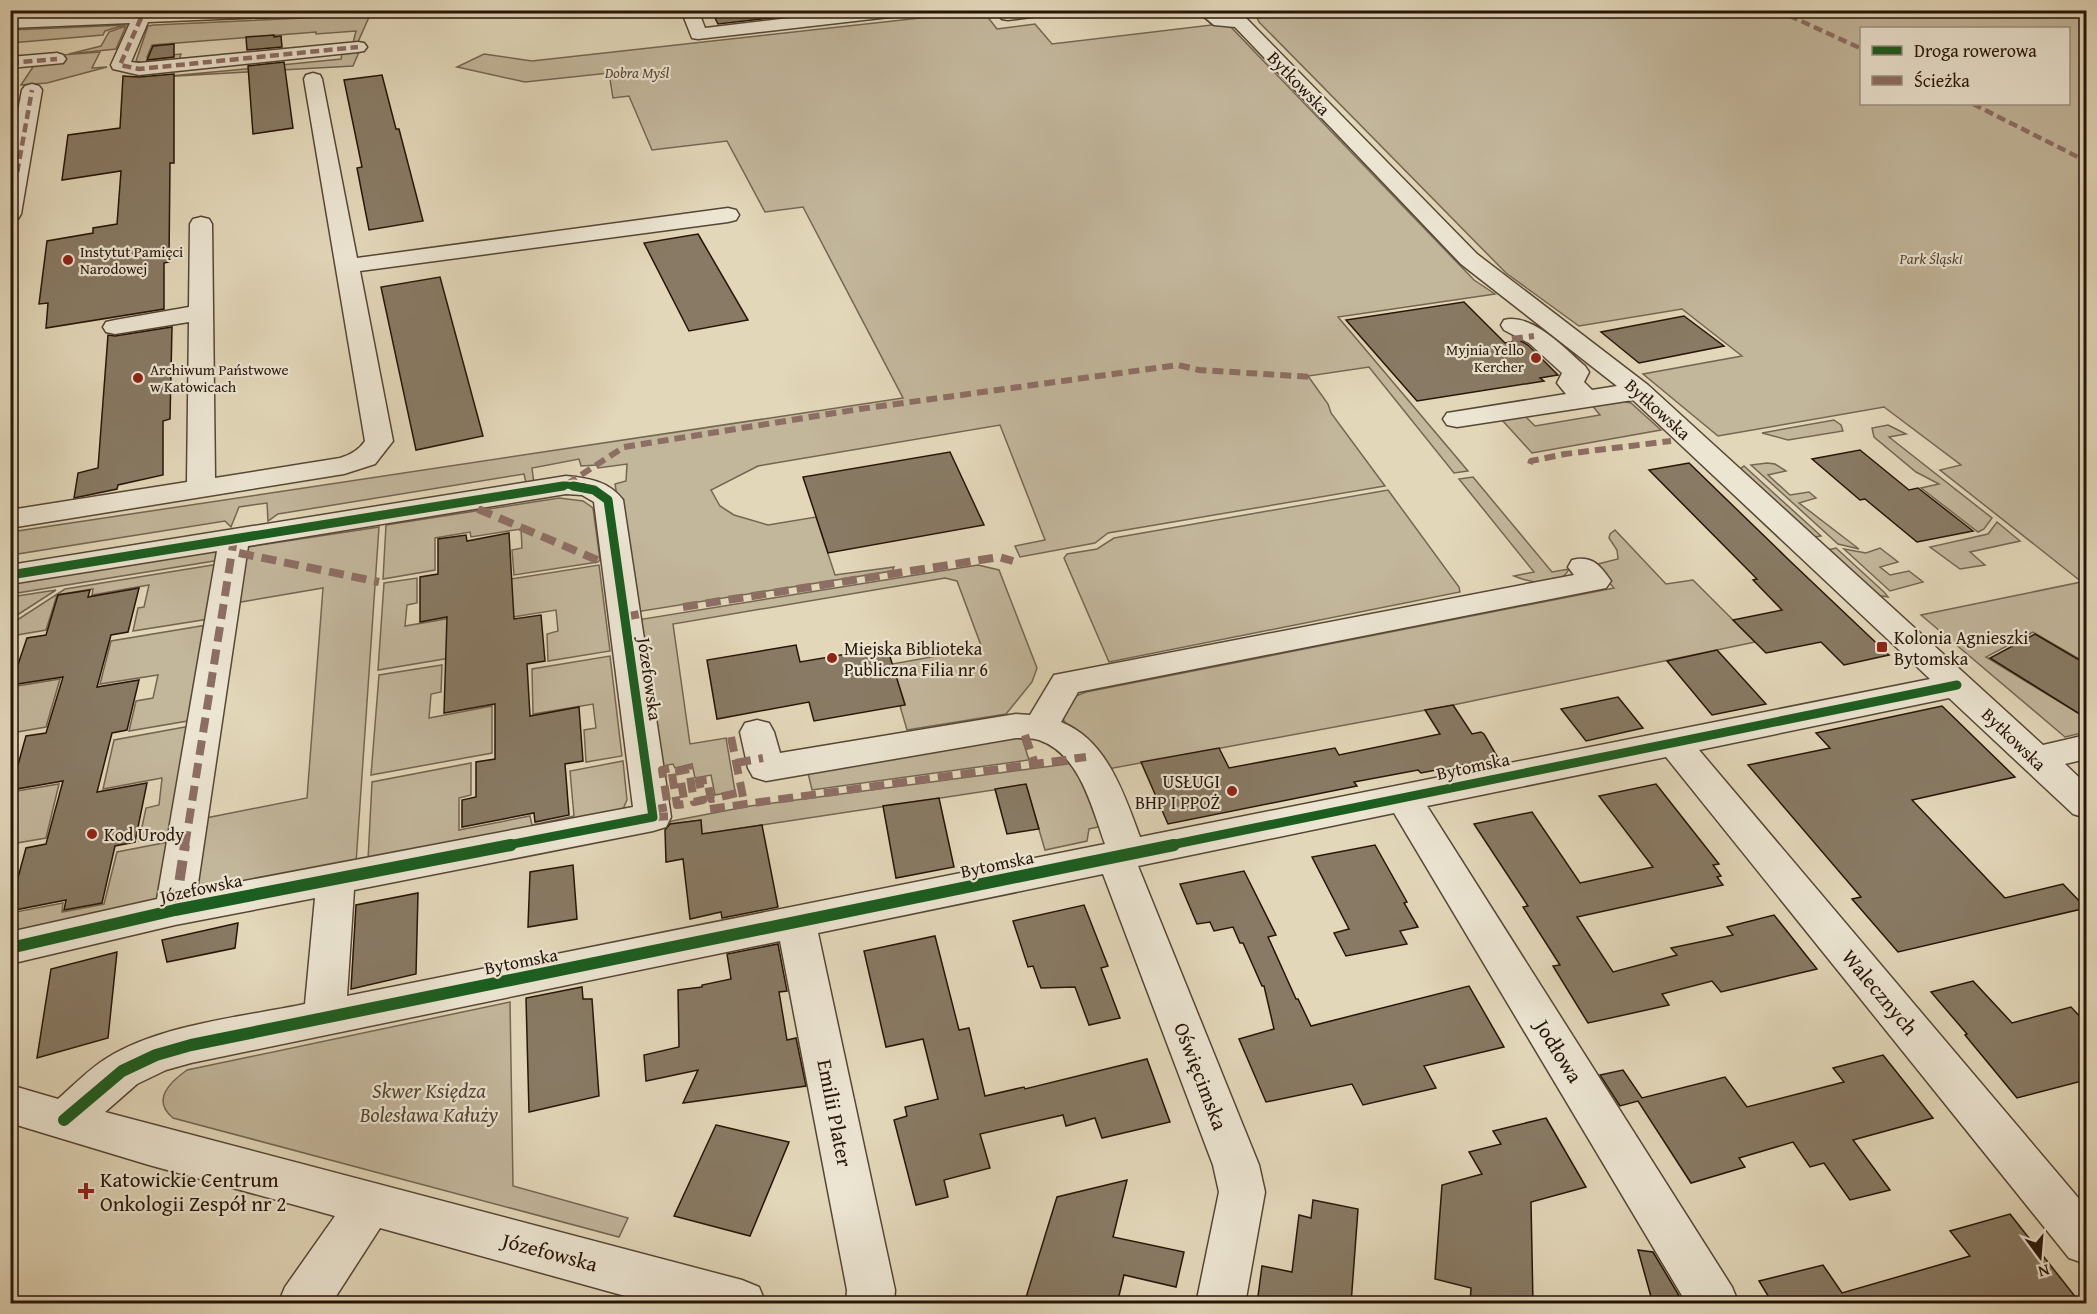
<svg xmlns="http://www.w3.org/2000/svg" width="2097" height="1314" font-family="'Gentium Book Plus',serif">
<style>
.green{fill:#c2b69b;stroke:#746652;stroke-width:1.5;fill-rule:evenodd}
.building{fill:#887a64;stroke:#271508;stroke-width:1.5}
.lines{fill:none;stroke-linecap:round;stroke-linejoin:round}
.minor-casing{stroke:#564634;stroke-width:3}
.minor{fill:#ece5d2;fill-rule:evenodd}
.quiet-far3{stroke:#8d6e63;stroke-width:4.5;stroke-dasharray:9 4.5;stroke-linecap:butt}
.quiet-far2{stroke:#8d6e63;stroke-width:6;stroke-dasharray:11 6;stroke-linecap:butt}
.quiet-far1{stroke:#8d6e63;stroke-width:8;stroke-dasharray:15 8;stroke-linecap:butt}
.quiet{stroke:#8d6e63;stroke-width:10;stroke-dasharray:20 10;stroke-linecap:butt}
.cycleway-far2-casing{stroke:#ece5d2;stroke-width:10}
.cycleway-far1-casing{stroke:#ece5d2;stroke-width:13}
.cycleway-casing{stroke:#ece5d2;stroke-width:16}
.cycleway-far2{stroke:#1b5e20;stroke-width:7}
.cycleway-far1{stroke:#1b5e20;stroke-width:9}
.cycleway{stroke:#1b5e20;stroke-width:12}
.poi-dot{fill:#8f2418;stroke:#ece5d2;stroke-width:2}
.labels{text-anchor:middle;dominant-baseline:central;stroke-width:4.5;stroke-linejoin:round;paint-order:stroke}
.far-park-label{font-size:15px;font-style:italic;fill:#564534;stroke:#ece5d2}
.far-poi-label{font-size:15px;fill:#271508;stroke:#ece5d2;text-anchor:start}
.street-label{font-size:18px;fill:#271508;stroke:#ece5d2}
.poi-label{font-size:18px;fill:#271508;stroke:#ece5d2;text-anchor:start}
.near-street-label{font-size:21px;fill:#271508;stroke:#ece5d2}
.near-park-label{font-size:21px;font-style:italic;fill:#564534;stroke:#ece5d2}
.near-poi-label{font-size:21px;fill:#271508;stroke:#ece5d2;text-anchor:start}
</style>
<rect width="100%" height="100%" fill="#e2d7b9"/>
<filter id="stains"><feTurbulence type="fractalNoise" baseFrequency=".00333" numOctaves="4"/><feColorMatrix values="0 0 0 0 .2 0 0 0 0 .09 0 0 0 0 .02 0 0 0 .5 -.17"/></filter>
<radialGradient id="worn" r=".72"><stop offset=".6" stop-color="#630" stop-opacity="0"/><stop offset="1" stop-color="#630" stop-opacity=".3"/></radialGradient>
<g class="green">
<polygon points="983,11 997,29 1035,24 1052,44 1212,25 1197,11 1227,23 1474,280 1495,294 1338,317 1468,471 1454,473 1369,367 1308,376 1328,404 1331,413 1385,486 1108,533 1095,543 1020,557 1015,546 1045,540 1000,425 758,466 711,490 720,506 734,515 768,525 816,517 835,575 894,567 892,571 636,612 615,484 626,481 627,464 598,468 597,465 581,466 579,459 532,468 534,484 526,483 524,474 278,514 268,521 267,503 239,507 231,527 225,521 11,555 11,532 903,398 803,207 765,212 727,141 652,150 629,96 613,98 609,73 525,82 457,67 484,54 532,61"/>
<path d="M1254 11H2086V578L2078 579 1940 470 1961 465 1884 407 1718 436 1643 374 1742 356 1682 309 1579 326 1506 273 1259 22ZM1862 28H2068V104H1862Z"/>
<polygon points="370,15 357,44 353,43 356,31 316,34 316,32 152,45 147,57 181,54 179,61 146,64 136,61 148,26 154,25"/>
<polygon points="125,25 105,31 103,35 11,43 11,30"/>
<polygon points="126,26 116,49 69,54 101,46 109,32"/>
<polygon points="100,52 92,68 107,67 47,83 21,85 37,61 62,55"/>
<polygon points="359,52 353,66 159,77 266,67 267,61 272,61 271,66 341,59 342,54"/>
<polygon points="1621,401 1631,403 1661,430 1532,453 1502,420 1525,416 1535,426 1600,415 1591,404"/>
<polygon points="1834,420 1841,425 1843,431 1788,440 1762,433"/>
<polygon points="1888,425 1906,434 1889,437 1992,518 1984,529 1978,532 1921,488 1939,484 1916,472 1874,437 1872,428"/>
<polygon points="1767,463 1775,464 1786,471 1768,475 1790,495 1809,492 1816,498 1799,503 1859,549 1838,544 1751,465"/>
<polygon points="1744,466 1821,536 1814,537 1740,469"/>
<path d="M1473 477 1552 572 1569 569C1559 589 1531 583 1514 576L1534 572 1459 479Z"/>
<polygon points="1388,490 1459,587 1460,592 1109,662 1064,558 1067,554 1097,549 1114,538"/>
<polygon points="559,498 583,501 593,508 600,560 598,562 514,575 512,550 522,548 521,529 471,537 470,532 435,538 435,570 383,579 386,525"/>
<polygon points="1997,522 2020,541 1970,552 1985,565 1960,569 1930,547 1988,534"/>
<polygon points="379,527 356,863 183,898 196,820 307,798 323,588 235,603 234,561 248,547"/>
<polygon points="1615,530 1666,584 1693,580 1755,642 1453,705 1108,769 1064,721 1062,714 1071,698 1086,692 1614,588 1594,565 1618,559 1617,550 1609,538 1610,534"/>
<polygon points="229,543 226,559 11,594 11,579"/>
<polygon points="1836,548 1884,592 1888,597 1876,595 1828,550"/>
<polygon points="1880,548 1898,562 1880,567 1890,575 1909,571 1923,582 1890,591 1844,549 1866,553"/>
<polygon points="225,563 215,618 133,631 138,608 144,607 149,585 92,595 93,589 57,595 46,630 11,636 11,624 65,589"/>
<polygon points="599,565 610,651 548,661 547,634 558,631 556,610 500,619 499,581"/>
<polygon points="978,565 999,570 1037,668 1032,682 1006,714 907,730 900,706 905,704 892,664 982,648 957,581 945,578 673,624 690,744 726,738 735,791 715,795 711,775 695,778 692,764 675,768 673,764 657,767 637,620"/>
<polygon points="417,578 417,603 407,605 405,626 463,616 462,656 378,670 384,583"/>
<polygon points="2086,581 2086,663 2033,632 1986,657 2086,718 2086,732 2065,737 1921,615"/>
<polygon points="56,590 11,619 11,597"/>
<polygon points="213,624 199,719 129,731 136,701 153,698 158,675 100,684 111,641"/>
<polygon points="610,656 622,756 586,762 584,730 596,728 593,704 533,714 532,669"/>
<polygon points="442,665 441,692 431,694 429,718 492,706 492,753 371,775 379,675"/>
<polygon points="60,679 46,727 11,733 11,687"/>
<polygon points="196,725 181,834 139,841 146,808 159,805 162,778 103,789 114,740"/>
<polygon points="1021,735 1029,760 812,790 808,773"/>
<polygon points="623,761 627,800 623,809 368,860 372,782 471,763 471,795 459,798 459,830 530,816 532,825 574,816 570,771"/>
<polygon points="1075,763 1103,826 1089,829 1087,841 1045,850 1026,785 702,834 701,820 665,825 672,821 750,806"/>
<polygon points="59,784 46,838 11,844 11,792"/>
<polygon points="179,840 171,900 11,939 10,913 63,903 62,912 104,904 117,852"/>
<path d="M510 1002 513 1186 628 1218 619 1237 173 1118C151 1100 170 1082 187 1070Z"/>
</g>
<g class="building">
<polygon points="711,10 823,10 823,12 718,24"/>
<polygon points="274,35 274,37 281,36 282,47 247,50 246,37"/>
<polygon points="174,44 174,57 147,60 153,46"/>
<polygon points="284,62 293,128 253,134 248,66"/>
<polygon points="174,74 174,163 170,163 169,262 164,263 164,309 46,328 48,303 39,304 47,241 93,233 93,228 117,224 121,171 62,180 68,135 120,128 123,76 139,77"/>
<polygon points="382,75 396,129 399,129 423,221 369,230 357,168 362,167 344,80"/>
<polygon points="698,234 748,320 689,331 644,243"/>
<polygon points="440,277 483,436 416,450 381,287"/>
<polygon points="1464,302 1505,343 1519,340 1528,345 1558,375 1540,378 1544,381 1417,401 1346,320"/>
<polygon points="1684,316 1724,346 1639,363 1601,332"/>
<polygon points="172,327 170,419 163,421 163,475 118,485 117,489 74,498 78,473 98,468 108,335 115,336"/>
<polygon points="1860,450 1909,490 1918,488 1973,531 1917,542 1865,499 1860,500 1812,459"/>
<polygon points="950,452 984,525 828,553 803,477"/>
<polygon points="1689,463 1791,562 1889,655 1844,665 1821,642 1766,653 1733,620 1782,610 1753,580 1757,579 1649,470"/>
<polygon points="509,533 514,619 541,615 545,661 527,664 530,716 579,707 583,761 565,764 569,815 535,822 534,813 462,827 462,800 476,797 476,762 495,759 495,704 444,713 447,617 420,622 420,577 438,574 438,539 466,535 467,541"/>
<polygon points="139,588 128,632 111,635 97,687 139,680 127,730 112,733 97,792 147,783 135,842 115,846 102,903 64,910 66,900 10,911 10,886 16,885 26,848 46,844 63,781 11,790 26,736 46,733 63,677 11,685 27,638 46,635 58,595 90,590 88,597"/>
<polygon points="2035,634 2086,664 2086,718 1990,658"/>
<polygon points="796,645 800,662 887,647 905,705 814,721 809,702 717,719 707,660"/>
<polygon points="1717,650 1766,704 1712,715 1667,661"/>
<polygon points="1618,697 1643,728 1586,741 1561,709"/>
<polygon points="1453,705 1472,734 1481,732 1484,734 1498,758 1421,773 1418,770 1354,782 1357,786 1168,824 1141,762 1219,748 1229,768 1335,748 1339,755 1440,734 1425,710"/>
<polygon points="1942,706 2015,777 1912,800 2005,898 2063,884 2086,908 1898,952 1852,899 1861,897 1748,765 1830,748 1816,733"/>
<polygon points="1026,784 1039,829 1007,834 995,789"/>
<polygon points="1656,784 1719,864 1713,865 1721,876 1717,877 1723,885 1577,917 1613,972 1677,955 1671,948 1733,935 1727,927 1774,915 1817,969 1721,992 1712,981 1662,994 1669,1005 1588,1023 1553,966 1560,965 1523,907 1528,906 1474,824 1532,812 1580,883 1653,867 1599,796"/>
<polygon points="939,798 954,867 896,878 883,806"/>
<polygon points="701,820 702,834 762,825 778,907 722,918 721,912 690,919 683,859 666,862 665,830 670,824"/>
<polygon points="1375,845 1407,902 1404,903 1418,927 1400,931 1407,944 1346,956 1334,933 1349,929 1312,857"/>
<polygon points="573,865 577,919 528,927 530,872"/>
<polygon points="1244,871 1276,935 1268,937 1296,999 1298,999 1311,1026 1469,986 1504,1047 1424,1066 1436,1088 1363,1105 1352,1084 1266,1102 1239,1039 1274,1029 1264,986 1262,986 1243,943 1240,943 1233,927 1214,931 1210,922 1197,924 1180,884"/>
<polygon points="418,893 416,974 351,989 356,905"/>
<polygon points="1084,905 1108,966 1101,968 1120,1018 1089,1025 1075,987 1041,988 1033,966 1028,967 1013,921"/>
<polygon points="238,923 235,948 167,962 162,940"/>
<polygon points="935,936 959,1030 969,1028 985,1096 1024,1087 1025,1089 1147,1059 1170,1122 1102,1138 1095,1118 1066,1126 1063,1115 980,1134 990,1168 944,1180 948,1197 916,1205 894,1120 907,1116 905,1107 938,1099 923,1039 886,1047 864,951"/>
<polygon points="778,944 787,991 779,992 787,1040 796,1038 806,1086 683,1103 698,1070 646,1081 644,1055 679,1047 678,990 702,987 702,985 731,979 727,954"/>
<polygon points="117,952 108,1038 37,1058 51,969"/>
<polygon points="1973,981 2012,1023 2071,1007 2086,1023 2086,1080 2017,1098 1965,1035 1967,1034 1931,992"/>
<polygon points="582,987 583,999 592,999 599,1096 529,1112 526,998"/>
<polygon points="1883,1055 1933,1118 1853,1140 1890,1190 1850,1200 1824,1163 1810,1167 1793,1142 1739,1158 1745,1167 1691,1183 1638,1101 1620,1106 1600,1075 1623,1070 1642,1098 1725,1077 1747,1107 1844,1082 1833,1068"/>
<polygon points="1546,1118 1586,1187 1531,1202 1533,1304 1470,1304 1471,1288 1435,1279 1442,1185 1482,1174 1469,1152 1501,1144 1493,1131"/>
<polygon points="716,1125 789,1142 750,1236 674,1216"/>
<polygon points="1127,1180 1113,1237 1184,1252 1176,1287 1124,1275 1117,1304 1024,1304 1057,1197"/>
<polygon points="1313,1200 1358,1209 1351,1304 1257,1304 1262,1266 1292,1272 1299,1215 1311,1218"/>
<polygon points="2010,1214 2081,1304 1773,1304 1759,1281 1823,1265 1842,1293 1970,1256 1950,1231"/>
<polygon points="1638,1250 1653,1252 1684,1304 1653,1304"/>
</g>
<g class="lines">
<defs>
<g id="minor">
<polygon points="184,10 328,10 320,15 148,22 131,62 139,63 358,42 364,43 367,47 364,51 358,52 139,75 113,69 111,65 130,23 10,28 10,18"/>
<polygon points="681,10 698,10 705,28 857,10 915,10 907,15 698,39 692,38"/>
<polygon points="1005,10 1054,10 1046,15 1008,20 1002,19 999,15"/>
<path d="M1196 10H1216L1228 16 1226 10H1243L1246 18 1477 254 1648 385 2043 745 2086 735V759L2065 764 2086 784V818L2073 814 1949 698 1699 750 2086 1207V1264L2069 1258 1666 757 1427 806 1732 1287 1739 1304H1687L1394 813 1138 866 1259 1165 1265 1192 1245 1304H1196L1219 1192 1213 1165 1103 874 818 933 895 1290 894 1304H846L847 1290 780 941 191 1063 166 1070 137 1084 105 1112 742 1280 759 1287 766 1304H654L380 1228 331 1304H278L285 1287 335 1216 149 1165 10 1123V1085L58 1099C74 1085 89 1069 107 1058 162 1024 243 1017 305 1004L315 898 175 925 10 964V932L157 899 217 551 10 584V565L566 476C588 478 609 481 623 500L671 817 666 827 653 831 354 890 347 996 1105 844C1092 808 1080 754 1039 740 1032 738 1024 738 1016 738L766 781 753 777 748 768 740 732 745 723 757 720 769 723 774 732 780 753 1016 714 1030 715 1054 675 1574 575 1568 567 1572 560C1592 555 1600 565 1611 581L1606 588 1078 692 1061 722C1107 740 1124 794 1140 837L1930 679 1633 400 1457 427 1447 425 1443 419 1447 413 1566 394 1557 383 1562 373 1529 343 1504 330 1501 325 1504 320C1533 313 1565 349 1585 366L1589 372 1584 382 1592 390 1617 386 1461 264 1235 27 1214 25ZM566 494 582 495 594 502 633 807 197 890 248 546Z"/>
<polygon points="57,53 63,55 66,59 63,63 10,68 10,57"/>
<path d="M313 73 320 75 322 79 357 258 728 208 736 210 739 215 736 220 728 222 360 271 393 441 375 464 344 474 10 528V510L187 482 189 322 115 334 106 332 103 327 106 322 115 320 189 307 190 224 193 219 201 217 209 219 212 224 215 478 340 458C350 455 359 450 365 441L304 79 306 75Z"/>
<polygon points="32,84 39,86 42,90 21,214 18,219 10,221 10,153 22,90 25,86"/>
</g>
</defs>
<use href="#minor" class="minor-casing"/>
<use href="#minor" class="minor"/>
<g class="quiet-far3">
<polyline points="1777,10 1862,49"/>
<polyline points="141,18 120,65 139,69 358,47"/>
<polyline points="10,63 57,59"/>
<polyline points="1973,104 2086,161"/>
<polyline points="10,212 32,90"/>
</g>
<g class="quiet-far2">
<polyline points="10,214 11,210"/>
<polyline points="1512,339 1534,336"/>
<polyline points="1530,464 1531,461 1565,454 1671,441"/>
<polyline points="567,484 624,447 860,409 1178,365 1199,370 1313,377"/>
</g>
<g class="quiet-far1">
<polyline points="478,509 602,562"/>
<polyline points="239,553 379,582"/>
<polyline points="683,607 999,557 1013,561"/>
<polyline points="624,617 640,614"/>
<polyline points="1025,735 1035,764"/>
<polyline points="731,737 743,797"/>
<polyline points="736,763 763,758"/>
<polyline points="710,809 1086,757"/>
<polyline points="652,810 668,807 662,770 671,768 677,805 685,804 679,771 689,769 694,802 703,800 699,781 707,780 711,799 742,792"/>
<polyline points="653,817 672,816"/>
<polyline points="185,846 234,539"/>
</g>
<polyline class="quiet" points="175,910 185,845"/>
<defs>
<polyline id="cycleway-far2" points="554,487 566,485 584,487"/>
<g id="cycleway-far1">
<polyline points="10,575 563,486"/>
<polyline points="503,846 653,817 608,500 594,490 573,486"/>
<polyline points="1166,846 1957,685"/>
</g>
<g id="cycleway">
<polyline points="10,948 175,910 511,845"/>
<polyline points="64,1120 122,1071 156,1055 191,1045 1174,845"/>
</g>
</defs>
<use href="#cycleway-far2" class="cycleway-far2-casing"/>
<use href="#cycleway-far1" class="cycleway-far1-casing"/>
<use href="#cycleway" class="cycleway-casing"/>
<use href="#cycleway-far2" class="cycleway-far2"/>
<use href="#cycleway-far1" class="cycleway-far1"/>
<use href="#cycleway" class="cycleway"/>
</g>
<g class="poi-dot">
<circle cx="68" cy="260" r="6"/>
<circle cx="1536" cy="358" r="6"/>
<circle cx="138" cy="378" r="6"/>
<rect x="1876" y="641" width="12" height="12" rx="3"/>
<circle cx="832" cy="658" r="6"/>
<circle cx="1232" cy="791" r="6"/>
<circle cx="92" cy="834" r="6"/>
<path d="M83 1182h6v6h6v6h-6v6h-6v-6h-6v-6h6z"/>
</g>
<g class="labels">
<g class="far-park-label">
<text x="637" y="72">Dobra Myśl</text>
<text x="1931" y="258">Park Śląski</text>
</g>
<g class="far-poi-label">
<text x="80" y="251">Instytut Pamięci<tspan x="80" dy="17">Narodowej</tspan></text>
<text x="1524" y="349" text-anchor="end">Myjnia Yello<tspan x="1524" dy="17">Kercher</tspan></text>
<text x="150" y="369">Archiwum Państwowe<tspan x="150" dy="17">w Katowicach</tspan></text>
</g>
<g class="street-label">
<text transform="translate(1299 83) rotate(46)">Bytkowska</text>
<text transform="translate(1658 409) rotate(42)">Bytkowska</text>
<text transform="translate(650 679) rotate(82)">Józefowska</text>
<text transform="translate(2014 739) rotate(44)">Bytkowska</text>
<text transform="translate(1473 766) rotate(-12)">Bytomska</text>
<text transform="translate(997 864) rotate(-12)">Bytomska</text>
<text transform="translate(201 888) rotate(-12)">Józefowska</text>
<text transform="translate(521 961) rotate(-11)">Bytomska</text>
</g>
<g class="poi-label">
<text x="1894" y="637">Kolonia Agnieszki<tspan x="1894" dy="21">Bytomska</tspan></text>
<text x="844" y="648">Miejska Biblioteka<tspan x="844" dy="21">Publiczna Filia nr 6</tspan></text>
<text x="1220" y="781" text-anchor="end">USŁUGI<tspan x="1220" dy="21">BHP I PPOŻ</tspan></text>
<text x="104" y="834">Kod Urody</text>
</g>
<g class="near-street-label">
<text transform="translate(1880 992) rotate(50)">Walecznych</text>
<text transform="translate(1559 1051) rotate(58)">Jodłowa</text>
<text transform="translate(1201 1076) rotate(69)">Oświęcimska</text>
<text transform="translate(835 1113) rotate(79)">Emilii Plater</text>
<text transform="translate(550 1252) rotate(15)">Józefowska</text>
</g>
<g class="near-park-label">
<text x="429" y="1090">Skwer Księdza<tspan x="429" dy="24">Bolesława Kałuży</tspan></text>
</g>
<g class="near-poi-label">
<text x="100" y="1179">Katowickie Centrum<tspan x="100" dy="24">Onkologii Zespół nr 2</tspan></text>
</g>
</g>
<rect width="2097" height="1314" fill="none" stroke="#e2d7b9" stroke-width="36"/>
<rect x="12" y="12" width="2073" height="1290" fill="none" stroke="#271508" stroke-width="3"/>
<rect x="18" y="18" width="2061" height="1278" fill="none" stroke="#271508" stroke-width="1.5"/>
<rect x="1860" y="27" width="210" height="78" fill="#ece5d2" stroke="#9d9281" stroke-width="1.5"/>
<rect x="1872" y="46" width="30" height="9" fill="#1b5e20" stroke="#9d9281" stroke-width="1.5"/>
<text x="1914" y="57" font-size="18" fill="#271508">Droga rowerowa</text>
<rect x="1872" y="76" width="30" height="9" fill="#8d6e63" stroke="#9d9281" stroke-width="1.5"/>
<text x="1914" y="87" font-size="18" fill="#271508">Ścieżka</text>
<g transform="translate(2040 1257) rotate(164)" stroke="#ece5d2" stroke-width="4.5" paint-order="stroke">
<path d="M0-4.5L10 22L0 15L-10 22Z" fill="#271508"/>
<text y="-9" font-size="16" font-weight="bold" text-anchor="middle" fill="#271508">N</text>
</g>
<rect width="100%" height="100%" filter="url(#stains)"/>
<rect width="100%" height="100%" fill="url(#worn)"/>
</svg>
